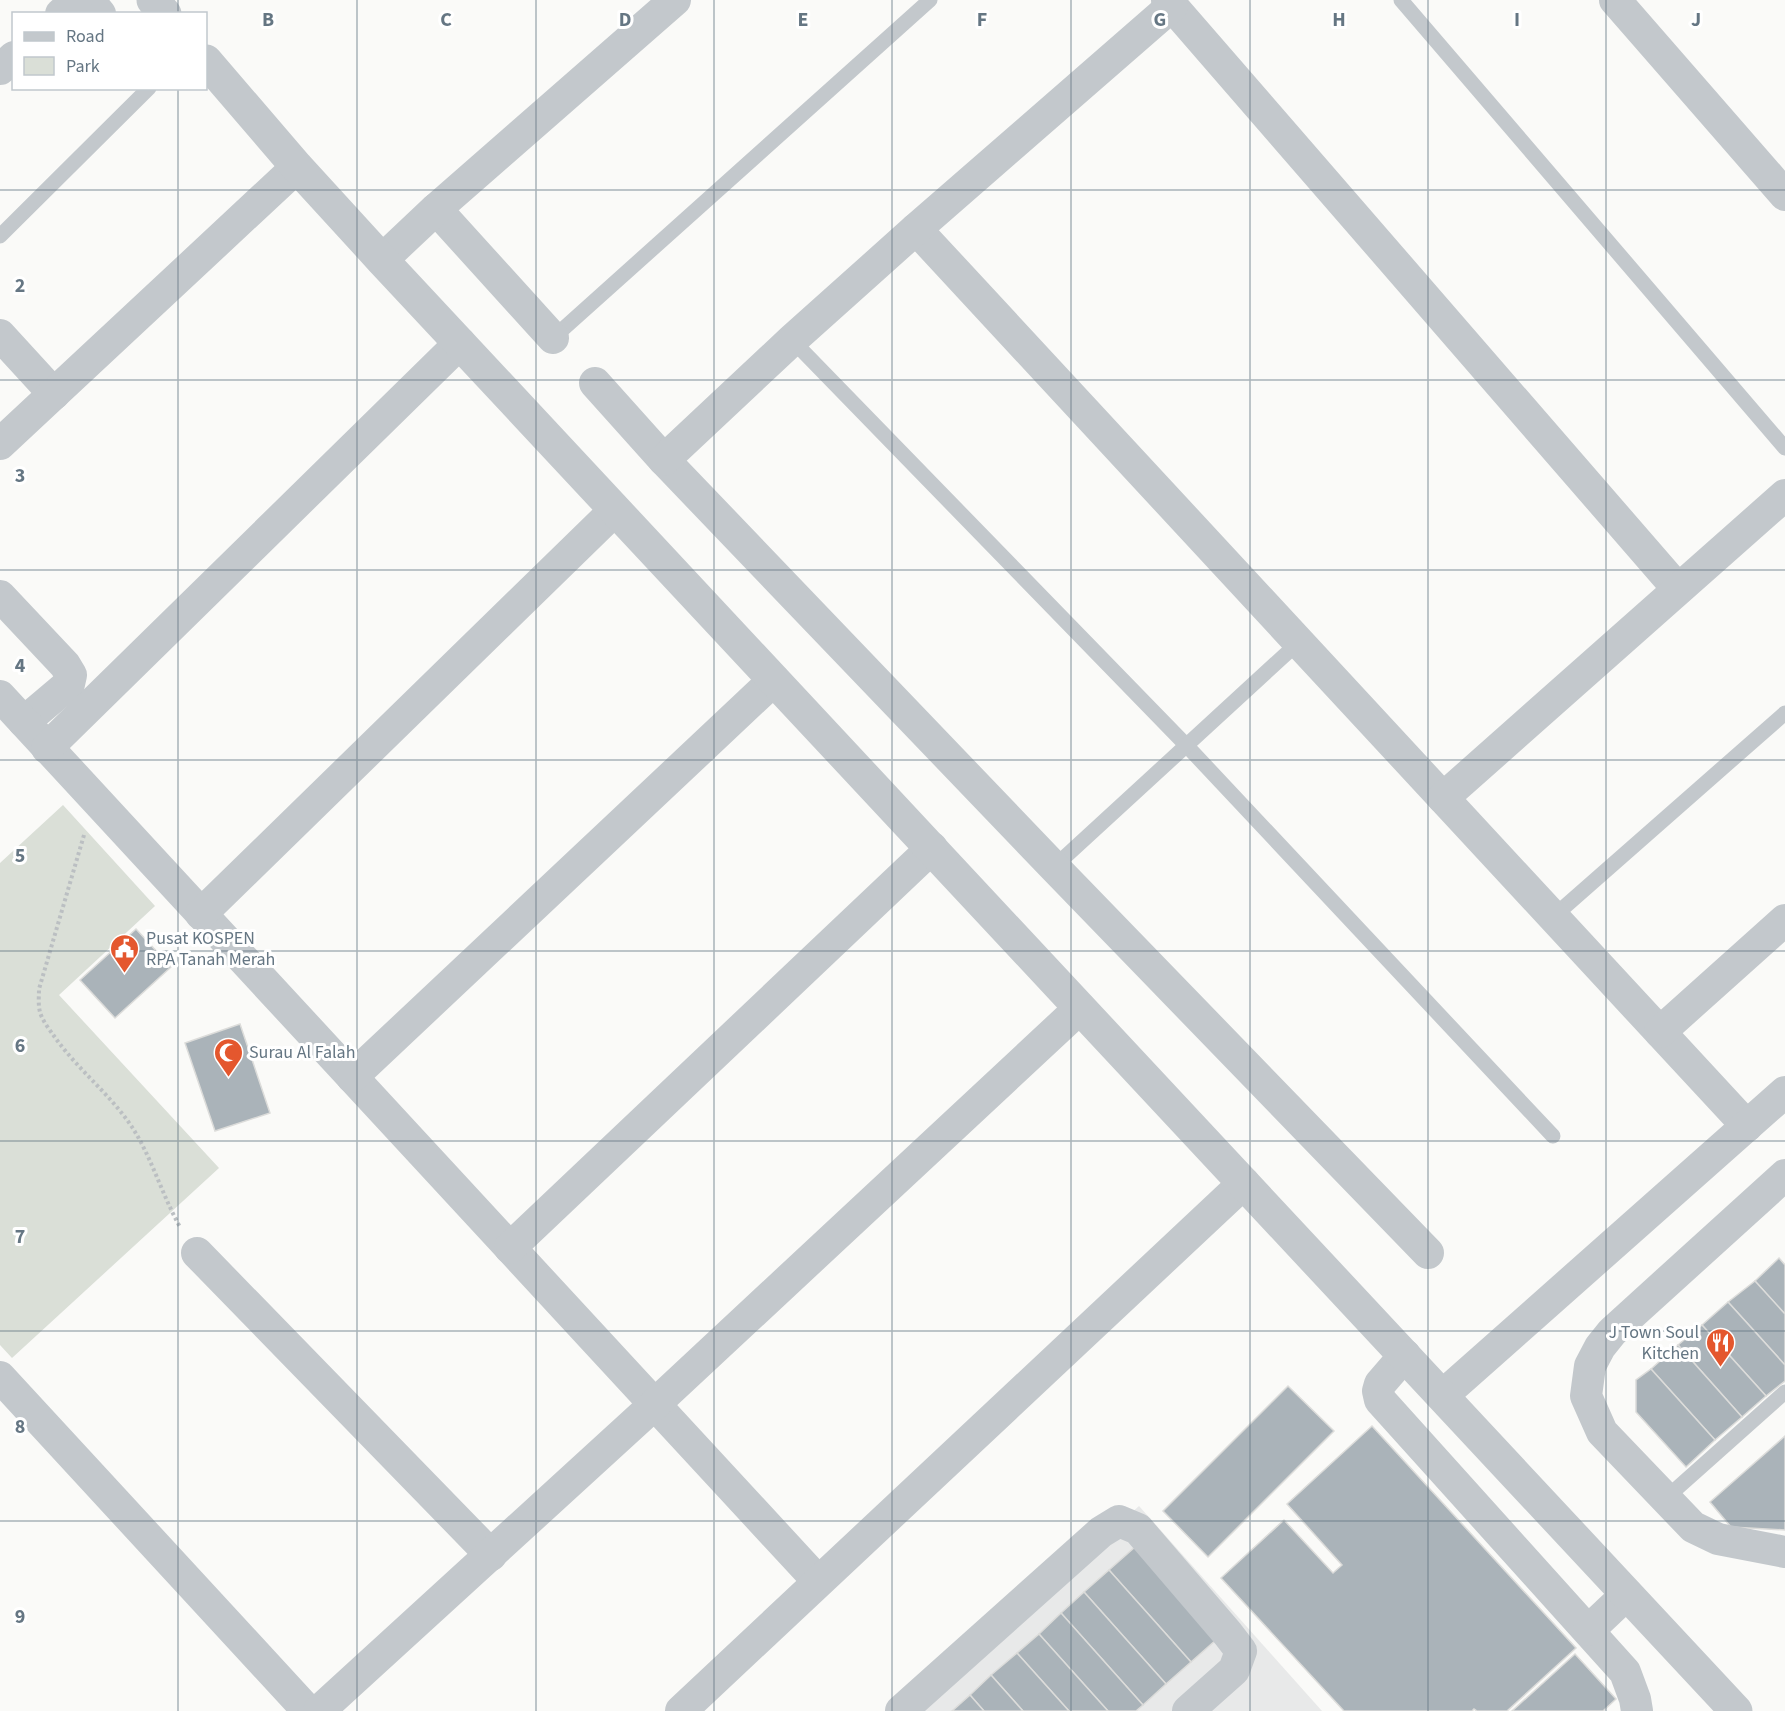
<svg xmlns="http://www.w3.org/2000/svg" width="1785" height="1711" font-family="'Source Sans 3',sans-serif">
<style>
.built{fill:#e8e9e9}
.green{fill:#dadfd7}
.building{fill:#aab3b9;stroke:#dcdcda;stroke-width:1.5}
.lines{fill:none;stroke-linecap:round;stroke-linejoin:round}
.path{stroke:#bbbfc2;stroke-width:4;stroke-dasharray:3 3;stroke-linecap:butt}
.service{stroke:#c3c8cc;stroke-width:15}
.minor{stroke:#c3c8cc;stroke-width:32}
.tertiary{stroke:#c3c8cc;stroke-width:33}
.grid{fill:none;stroke:#657683;stroke-width:1.5;stroke-opacity:0.55}
.labels{text-anchor:middle;dominant-baseline:central;stroke-width:6;stroke-linejoin:round;paint-order:stroke}
.poi-label{font-size:18px;fill:#657683;stroke:#fff;text-anchor:start}
.grid-label{font-size:20px;text-anchor:middle;font-weight:bold;fill:#657683;stroke:#fff;stroke-width:6;stroke-linejoin:round;paint-order:stroke}
</style>
<rect width="100%" height="100%" fill="#fafaf8"/>
<polygon class="built" points="1139,1506 1322,1711 912,1711"/>
<polygon class="green" points="63,805 155,906 59,995 219,1168 12,1358 0,1345 0,863"/>
<g class="building">
<polygon points="136,929 171,967 115,1018 80,980"/>
<polygon points="240,1024 270,1113 215,1131 185,1043"/>
<polygon points="1779,1258 1785,1265 1785,1314 1755,1281"/>
<polygon points="1755,1281 1785,1314 1785,1365 1728,1302"/>
<polygon points="1728,1302 1785,1365 1785,1381 1766,1396 1702,1325"/>
<polygon points="1702,1325 1766,1396 1742,1417 1678,1345"/>
<polygon points="1678,1345 1742,1417 1715,1440 1651,1369"/>
<polygon points="1651,1369 1715,1440 1686,1467 1636,1412 1636,1380"/>
<polygon points="1288,1386 1334,1431 1208,1557 1163,1511"/>
<polygon points="1372,1426 1576,1648 1507,1711 1477,1711 1474,1709 1472,1711 1344,1711 1221,1578 1284,1520 1333,1573 1342,1565 1287,1504"/>
<polygon points="1785,1436 1785,1530 1731,1527 1710,1502"/>
<polygon points="1135,1547 1217,1639 1191,1662 1109,1570"/>
<polygon points="1109,1570 1191,1662 1166,1684 1084,1592"/>
<polygon points="1084,1592 1166,1684 1143,1705 1061,1613"/>
<polygon points="1061,1613 1143,1705 1136,1711 1108,1711 1039,1634"/>
<polygon points="1039,1634 1108,1711 1069,1711 1017,1653"/>
<polygon points="1017,1653 1069,1711 1023,1711 991,1675"/>
<polygon points="1575,1654 1616,1699 1603,1711 1512,1711"/>
<polygon points="991,1675 1023,1711 984,1711 970,1695"/>
<polygon points="970,1695 984,1711 952,1711"/>
</g>
<g class="lines">
<path class="path" d="M84 835 39 989C39 996 38 1005 40 1012 42 1020 49 1029 54 1036 77 1069 110 1094 132 1127 152 1158 162 1195 180 1227"/>
<g class="service">
<polyline points="1401,0 1785,448"/>
<polyline points="0,236 149,88"/>
<polyline points="553,338 930,0"/>
<polyline points="792,340 1186,745 1553,1136"/>
<polyline points="1054,867 1299,642"/>
<polyline points="1553,917 1785,713"/>
<polyline points="1665,1499 1785,1392"/>
</g>
<g class="minor">
<polyline points="89,0 100,14"/>
<polyline points="1167,0 1678,589"/>
<polyline points="1615,0 1785,195"/>
<polyline points="61,14 76,0"/>
<polyline points="0,69 14,57"/>
<polyline points="436,209 553,338"/>
<polyline points="916,229 1747,1126"/>
<polyline points="382,260 436,209 675,0"/>
<polyline points="0,335 54,394"/>
<polyline points="595,383 664,460 1054,867 1428,1253"/>
<polyline points="0,444 297,167"/>
<polyline points="664,460 792,340 916,229 1172,6"/>
<polyline points="0,596 65,665 71,675 69,684 24,722"/>
<polyline points="0,696 818,1581"/>
<polyline points="47,748 460,343"/>
<polyline points="1443,798 1785,495"/>
<polyline points="201,914 615,510"/>
<polyline points="1660,1032 1785,920"/>
<polyline points="352,1077 774,680"/>
<polyline points="1785,1175 1612,1332 1600,1347 1590,1366 1586,1396 1602,1432 1693,1527 1718,1539 1785,1552"/>
<polyline points="510,1248 932,848"/>
<polyline points="197,1253 491,1555"/>
<polyline points="1405,1355 1380,1384 1378,1391 1380,1400 1625,1672 1635,1699 1637,1711"/>
<polyline points="0,1377 308,1711"/>
<polyline points="1442,1396 1785,1092"/>
<polyline points="1589,1630 1627,1594"/>
<polyline points="319,1711 655,1404 1080,1008"/>
<polyline points="681,1711 1244,1183"/>
<polyline points="901,1711 1101,1532 1119,1521 1138,1529 1228,1634 1241,1651 1234,1670 1188,1711"/>
</g>
<g class="tertiary">
<polyline points="153,0 165,14"/>
<polyline points="206,61 297,167 382,260 1736,1711"/>
</g>
</g>
<path class="grid" d="M178 0V14M357 0V1711M536 0V1711M714 0V1711M892 0V1711M1071 0V1711M1250 0V1711M1428 0V1711M1606 0V1711M178 88V1711M0 190H1785M0 380H1785M0 570H1785M0 760H1785M0 951H1785M0 1141H1785M0 1331H1785M0 1521H1785"/>
<defs>
<symbol id="civic-pin" viewBox="-11 -11 22 30"><path d="M0 17L-7.5 6A9.5 9.5 0 1 1 7.5 6Z" fill="#e4572e" stroke="#fff"/><path d="M-.6-6.5H3V-4.5H.6V-3L4-1V1h2V6H-6V1h2V-1L-.6-3ZM-1.2 2.5V6h2.4V2.5Z" fill="#fff"/></symbol>
<symbol id="mosque-pin" viewBox="-11 -11 22 30"><path d="M0 17L-7.5 6A9.5 9.5 0 1 1 7.5 6Z" fill="#e4572e" stroke="#fff"/><path d="M3.5-4.9A6 6 0 1 0 3.5 4.9A5 5 0 1 1 3.5-4.9Z" fill="#fff"/></symbol>
<symbol id="restaurant-pin" viewBox="-11 -11 22 30"><path d="M0 17L-7.5 6A9.5 9.5 0 1 1 7.5 6Z" fill="#e4572e" stroke="#fff"/><path d="M-5-6h1v4h1v-4h1v4h1v-4h1v5L-1.5 .5V6h-2V.5L-5-1ZM5-6V6H3V1.5H1.5Q1.5-4 5-6Z" fill="#fff"/></symbol>
</defs>
<g fill-rule="evenodd">
<use href="#civic-pin" x="108" y="932" width="33" height="45"/>
<use href="#mosque-pin" x="212" y="1036" width="33" height="45"/>
<use href="#restaurant-pin" x="1704" y="1326" width="33" height="45"/>
</g>
<g class="labels">
<g class="poi-label">
<text x="146" y="938">Pusat KOSPEN<tspan x="146" dy="21">RPA Tanah Merah</tspan></text>
<text x="249" y="1052">Surau Al Falah</text>
<text x="1699" y="1332" text-anchor="end">J Town Soul<tspan x="1699" dy="21">Kitchen</tspan></text>
</g>
</g>
<g class="grid-label">
<text x="268" y="26">B</text>
<text x="446" y="26">C</text>
<text x="625" y="26">D</text>
<text x="803" y="26">E</text>
<text x="982" y="26">F</text>
<text x="1160" y="26">G</text>
<text x="1339" y="26">H</text>
<text x="1517" y="26">I</text>
<text x="1696" y="26">J</text>
<text x="20" y="292">2</text>
<text x="20" y="482">3</text>
<text x="20" y="672">4</text>
<text x="20" y="862">5</text>
<text x="20" y="1052">6</text>
<text x="20" y="1243">7</text>
<text x="20" y="1433">8</text>
<text x="20" y="1623">9</text>
</g>
<rect x="12" y="12" width="195" height="78" fill="#ffffff" stroke="#c1c8cd" stroke-width="1.5"/>
<rect x="24" y="32" width="30" height="9" fill="#c3c8cc" stroke="#c1c8cd" stroke-width="1.5"/>
<text x="66" y="42" font-size="18" fill="#657683">Road</text>
<rect x="24" y="57" width="30" height="18" fill="#dadfd7" stroke="#c1c8cd" stroke-width="1.5"/>
<text x="66" y="72" font-size="18" fill="#657683">Park</text>
</svg>
